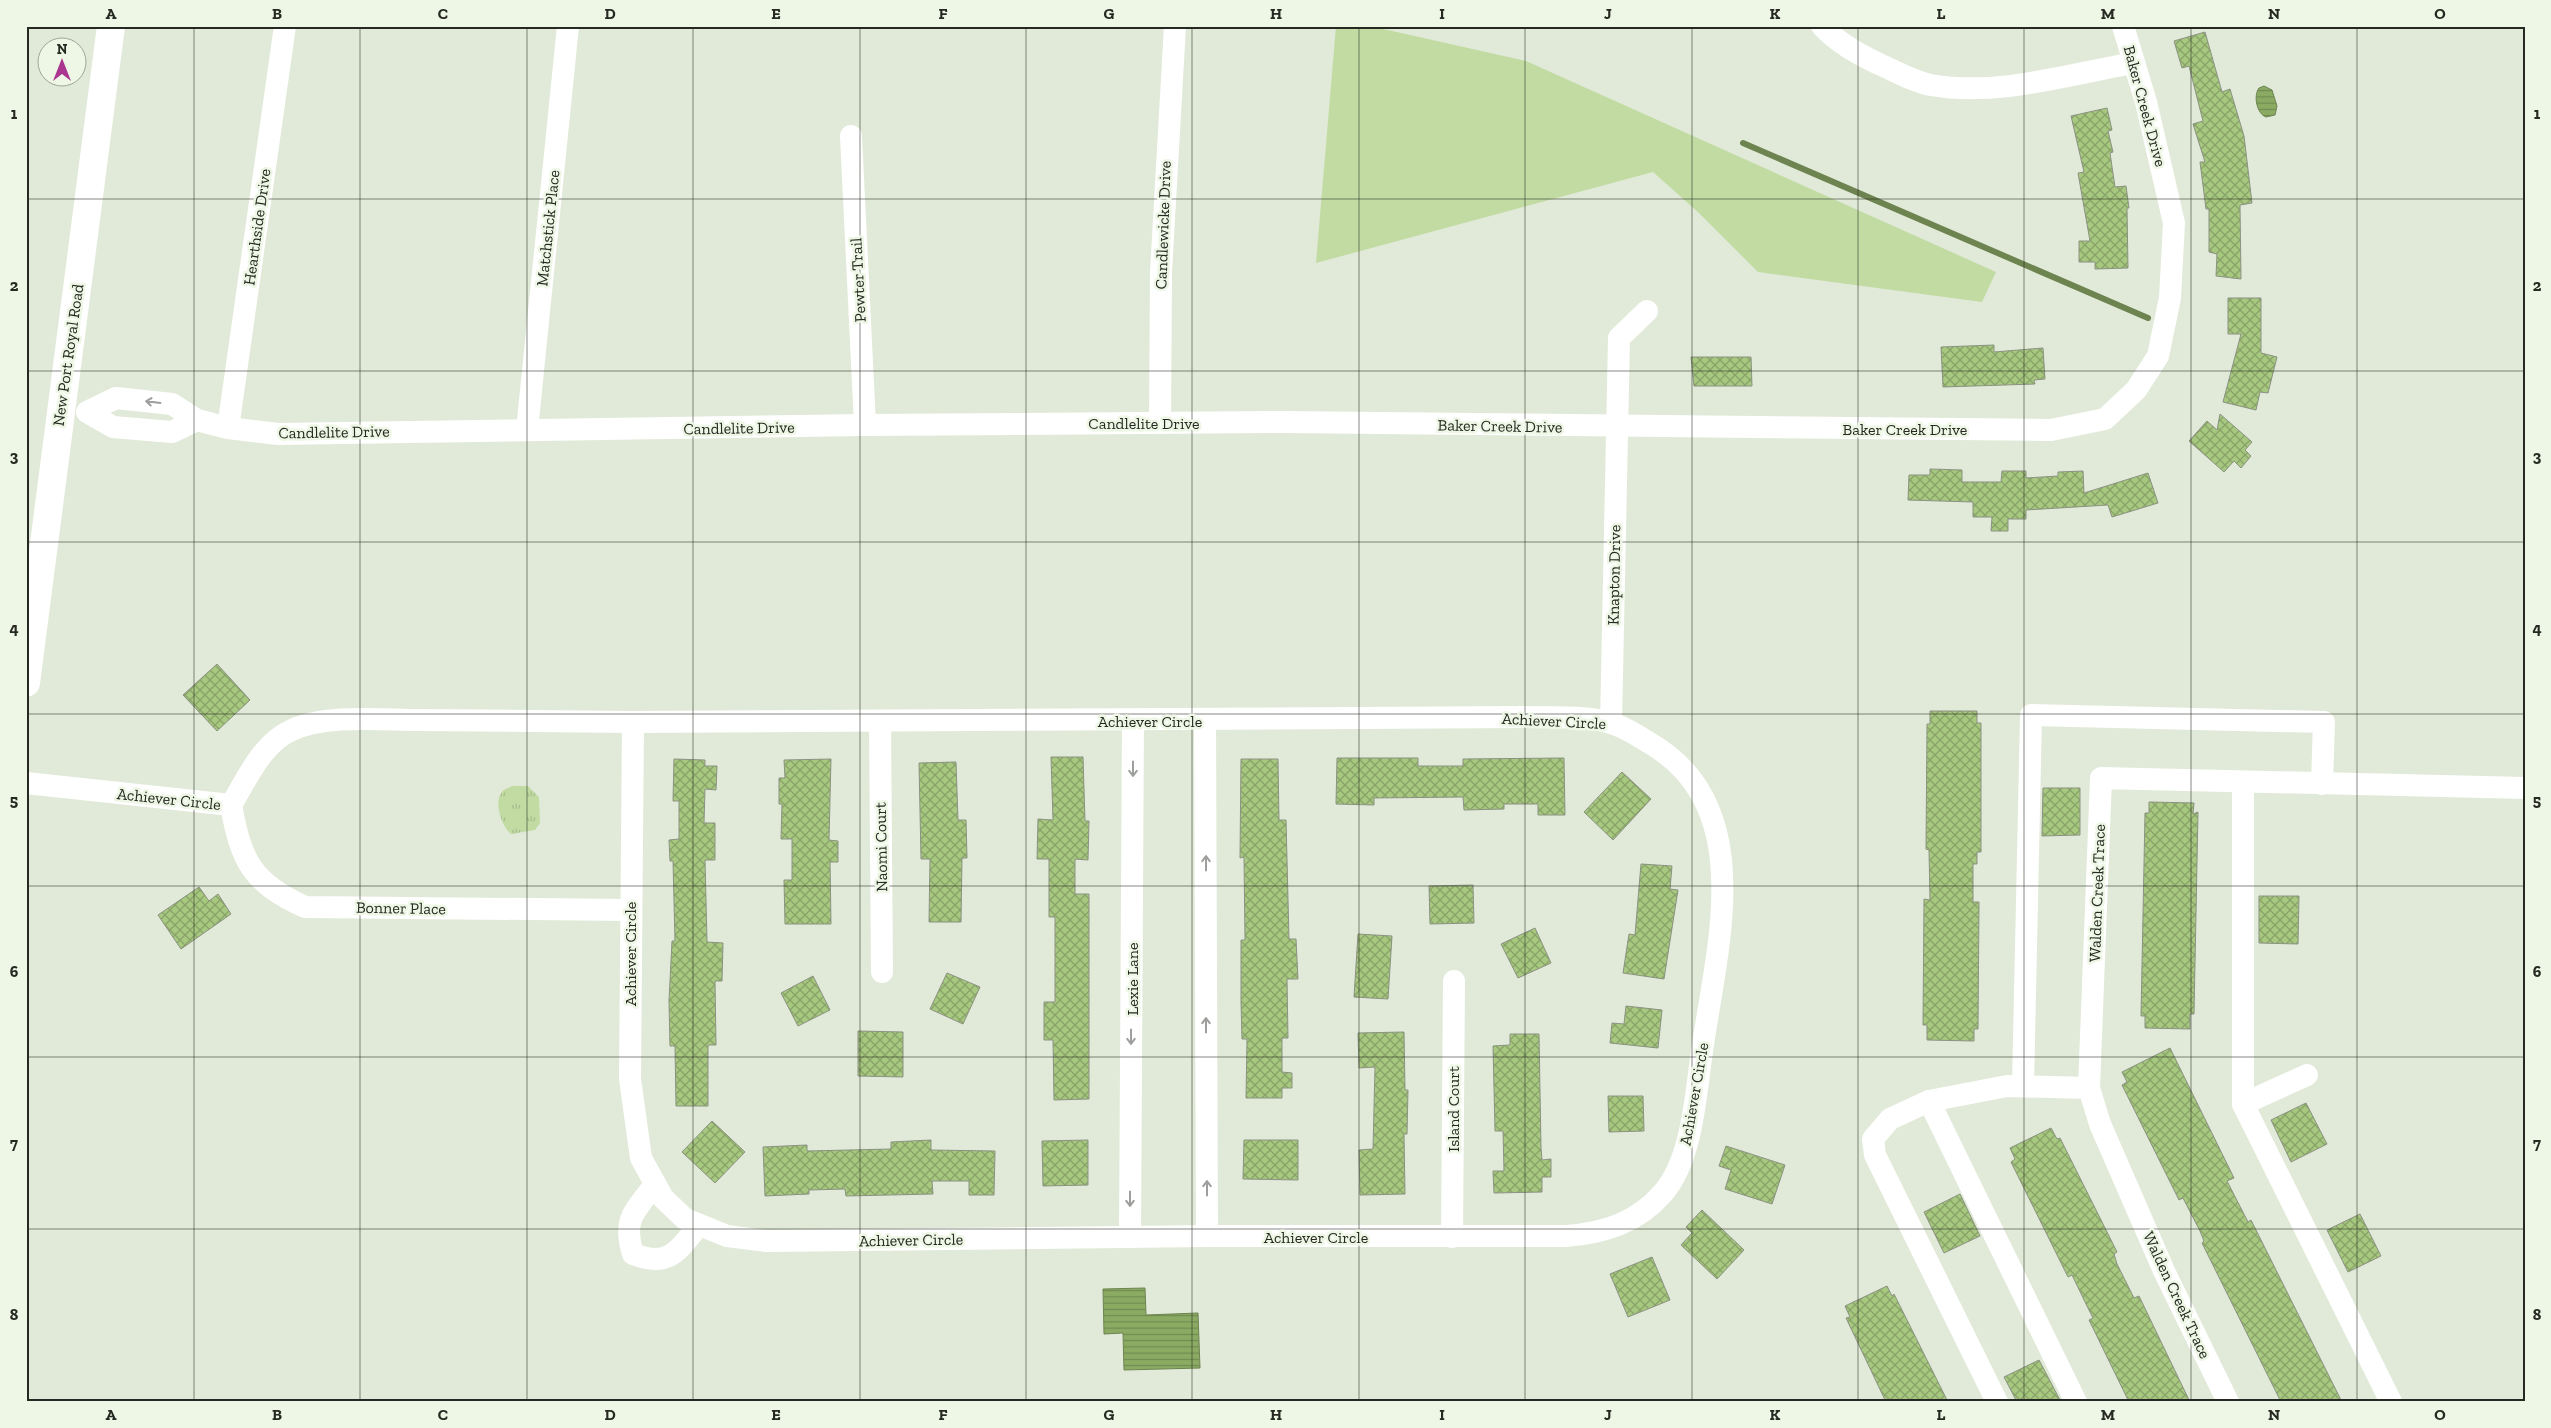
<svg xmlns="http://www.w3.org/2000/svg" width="2551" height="1428" font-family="'Zilla Slab',serif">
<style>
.grass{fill:#c1dba3}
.park{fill:url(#park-tufts)}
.water{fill:url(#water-rules);stroke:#6d8450}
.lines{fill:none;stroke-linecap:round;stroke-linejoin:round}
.stream{stroke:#6d8450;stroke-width:6}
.building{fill:url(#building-cross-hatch);stroke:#8b9282}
.minor{stroke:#fff;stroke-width:22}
.secondary{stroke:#fff;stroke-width:28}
.oneway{stroke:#9d9f9c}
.grid{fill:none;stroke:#262922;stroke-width:1;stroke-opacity:0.55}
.labels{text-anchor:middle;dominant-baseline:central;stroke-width:5;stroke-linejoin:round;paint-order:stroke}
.street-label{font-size:16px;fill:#262922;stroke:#eef7e5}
.neatline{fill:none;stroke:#262922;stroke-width:2}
.grid-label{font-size:16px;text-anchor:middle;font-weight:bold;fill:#262922}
</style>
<defs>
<pattern id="park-tufts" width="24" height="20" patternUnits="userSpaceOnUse" patternTransform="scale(1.25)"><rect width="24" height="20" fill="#c1dba3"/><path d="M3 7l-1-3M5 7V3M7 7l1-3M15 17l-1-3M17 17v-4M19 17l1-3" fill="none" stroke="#a6bc8c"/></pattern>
<pattern id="water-rules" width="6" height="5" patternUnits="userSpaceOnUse" patternTransform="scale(1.25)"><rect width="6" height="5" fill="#8bab63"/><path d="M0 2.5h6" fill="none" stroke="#718b51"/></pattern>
<pattern id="building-cross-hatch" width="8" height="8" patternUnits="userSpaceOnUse" patternTransform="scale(1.25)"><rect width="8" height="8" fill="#a7c87f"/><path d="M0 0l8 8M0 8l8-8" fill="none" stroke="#88a268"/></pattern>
</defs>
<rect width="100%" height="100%" fill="#e1ead8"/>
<polygon class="grass" points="1336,26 1370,26 1526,61 1996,272 1982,302 1758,272 1699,213 1653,172 1316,263"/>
<path class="park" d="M512 786H528L539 797 540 823 535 830 511 834C502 827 493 802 502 792 504 789 509 788 512 786Z"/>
<g class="water">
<path d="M2264 86 2272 90 2277 106 2275 115 2266 117C2257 114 2253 96 2259 88Z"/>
<polygon points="1145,1288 1146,1315 1198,1313 1200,1368 1124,1370 1123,1333 1104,1334 1103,1289"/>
</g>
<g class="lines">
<polyline class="stream" points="1743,143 2148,318"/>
</g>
<g class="building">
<polygon points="2205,32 2222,92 2230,89 2244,136 2252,203 2240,205 2241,279 2216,276 2217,254 2209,252 2209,209 2206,209 2200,162 2205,162 2193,124 2203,121 2189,66 2182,68 2174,41"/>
<polygon points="2107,108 2112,130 2108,131 2113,152 2110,153 2115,187 2126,186 2129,208 2127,208 2128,268 2095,269 2095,262 2079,262 2079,241 2090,241 2078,173 2084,172 2071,116"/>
<polygon points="2228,298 2261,298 2261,353 2277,357 2268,393 2260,392 2256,410 2223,402 2241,334 2228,334"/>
<polygon points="1994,345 1994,352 2043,348 2045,379 2034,380 2035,384 1943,387 1941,347"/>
<polygon points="1691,357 1751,357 1752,386 1694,386"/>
<polygon points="2220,414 2252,442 2245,450 2251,456 2241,468 2234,461 2224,472 2189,441 2207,421 2217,430"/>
<polygon points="1930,469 1962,470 1962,482 2001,482 2002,471 2026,471 2026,478 2058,476 2058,472 2083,471 2084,493 2148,473 2158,503 2112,517 2108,505 2026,510 2026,519 2008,519 2008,531 1991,531 1992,517 1973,517 1973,502 1908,500 1909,475 1930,475"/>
<polygon points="217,664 250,700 217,731 183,695"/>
<polygon points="1930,711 1977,711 1977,723 1981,723 1981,852 1977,852 1977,864 1973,864 1973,902 1979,902 1978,1029 1974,1029 1974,1041 1927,1040 1927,1025 1923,1025 1924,899 1930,900 1929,850 1926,849 1927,724 1930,724"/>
<polygon points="1051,757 1083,757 1085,821 1089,821 1088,860 1075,859 1075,894 1089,894 1089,1099 1054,1100 1053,1040 1044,1040 1044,1002 1055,1002 1055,917 1049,917 1049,859 1037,859 1038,819 1053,820"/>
<polygon points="1337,758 1418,758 1418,766 1463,766 1463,759 1564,758 1565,815 1538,815 1538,804 1504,804 1504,809 1464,810 1463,797 1374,798 1374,805 1336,804"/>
<polygon points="674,759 705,760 705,766 717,766 716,790 705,789 704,823 715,823 715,860 705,860 707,942 723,943 722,981 715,981 716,1045 708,1045 708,1106 676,1106 675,1046 670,1046 669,1001 672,941 675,941 673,861 670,861 669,840 679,839 679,801 673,801"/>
<polygon points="831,759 829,840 838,841 838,862 830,862 831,924 785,924 784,880 792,880 792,839 781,839 782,804 779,804 779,778 785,778 784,760"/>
<polygon points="1241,759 1278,759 1279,820 1286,820 1289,939 1296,939 1298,979 1287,979 1288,1038 1282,1038 1282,1072 1292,1073 1292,1088 1282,1088 1282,1098 1246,1098 1247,1039 1242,1039 1241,1002 1241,940 1245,940 1244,857 1240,858"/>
<polygon points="956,762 958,820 966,820 967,858 962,858 961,922 929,922 930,859 921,859 919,763"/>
<polygon points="1622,772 1651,799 1613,840 1584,812"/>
<polygon points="2043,788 2080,788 2080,835 2042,836"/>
<polygon points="2149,802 2194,803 2193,814 2198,812 2194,1014 2190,1014 2190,1029 2145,1028 2145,1016 2141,1016 2145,813 2149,813"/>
<polygon points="1641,864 1672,866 1670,889 1678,890 1664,979 1623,973 1629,934 1635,935"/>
<polygon points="1473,885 1474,923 1430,924 1429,886"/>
<polygon points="199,887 209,901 218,894 231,914 181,949 158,915"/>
<polygon points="2259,896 2299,896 2298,944 2259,943"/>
<polygon points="1535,928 1551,963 1518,978 1501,944"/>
<polygon points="1358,934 1392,936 1388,999 1354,997"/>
<polygon points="947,973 980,987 963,1024 930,1009"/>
<polygon points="813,976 830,1010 798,1026 781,993"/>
<polygon points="1626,1006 1662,1010 1658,1048 1610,1043 1612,1023 1624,1024"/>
<polygon points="858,1031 903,1032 903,1077 858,1076"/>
<polygon points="1404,1032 1405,1090 1408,1090 1407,1134 1404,1134 1405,1194 1360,1195 1359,1150 1373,1149 1375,1067 1359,1068 1358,1033"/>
<polygon points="1510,1034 1539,1034 1541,1148 1542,1160 1551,1159 1551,1177 1542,1177 1542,1192 1494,1193 1493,1171 1504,1171 1503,1131 1495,1131 1493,1046 1510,1045"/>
<polygon points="2170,1048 2234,1178 2227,1181 2248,1222 2251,1220 2342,1402 2281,1402 2202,1243 2204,1241 2200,1231 2183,1198 2179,1200 2122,1085 2127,1082 2122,1072"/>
<polygon points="1608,1096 1643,1096 1644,1131 1609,1132"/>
<polygon points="2306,1103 2327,1144 2291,1162 2271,1120"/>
<polygon points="712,1121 745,1152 715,1183 682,1152"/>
<polygon points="2051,1128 2057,1139 2060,1138 2117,1252 2114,1254 2117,1264 2134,1298 2139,1296 2190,1402 2129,1402 2089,1320 2093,1318 2087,1306 2072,1275 2068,1277 2011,1162 2015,1159 2010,1148"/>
<polygon points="931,1140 931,1150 995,1151 994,1195 969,1195 969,1181 932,1181 933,1194 846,1196 845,1189 809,1190 809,1194 765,1196 763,1147 807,1145 807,1151 891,1149 891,1142"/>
<polygon points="1088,1140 1088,1185 1043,1186 1042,1141"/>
<polygon points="1244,1140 1298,1140 1298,1180 1243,1179"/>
<polygon points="1726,1146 1785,1165 1772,1204 1725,1189 1731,1170 1719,1166"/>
<polygon points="1960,1194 1980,1236 1944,1253 1924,1212"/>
<polygon points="1702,1210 1744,1250 1717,1279 1681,1245 1692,1233 1686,1227"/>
<polygon points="2360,1214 2381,1256 2348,1272 2327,1230"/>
<polygon points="1652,1257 1670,1300 1628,1317 1610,1274"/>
<polygon points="1887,1286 1892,1296 1894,1294 1948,1402 1886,1402 1846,1318 1850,1317 1845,1306"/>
<polygon points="2039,1360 2061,1402 2017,1402 2004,1377"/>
</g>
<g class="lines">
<g class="minor">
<path d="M1822 26C1838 43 1858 54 1879 64 1895 71 1914 82 1931 85 1998 97 2069 74 2134 63"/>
<polyline points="851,136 865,425"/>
<polyline points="197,420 172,432 113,427 87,412 116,398 172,404 197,420 228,428 278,434 865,425 1282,422 2051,430 2105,419 2136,390 2158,356 2170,298 2174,223 2146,102 2123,26"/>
<polyline points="1160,423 1161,272 1175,26"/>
<polyline points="228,428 285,26"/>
<polyline points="527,430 568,26"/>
<path d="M1525 717C1552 718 1585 715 1611 723 1624 727 1637 735 1648 742 1756 803 1719 939 1704 1038 1696 1084 1695 1156 1663 1193 1637 1223 1604 1233 1566 1236H1207L766 1241 727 1236 685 1219 663 1198 641 1158 630 1079 633 722Z"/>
<polyline points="1205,720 1207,1236"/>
<polyline points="880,722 882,972"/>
<polyline points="1611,723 1619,338 1647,311"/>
<polyline points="2243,782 2243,1104 2391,1402"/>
<path d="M26 783 231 805C247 779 262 743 292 730 327 714 382 720 420 720 491 721 562 722 633 722"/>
<path d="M231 805C241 861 252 883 305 907L630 910"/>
<polyline points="2023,1086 2031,715 2324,722 2322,784"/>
<polyline points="1929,1101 2076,1402"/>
<polyline points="2243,1104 2307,1075"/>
<path d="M655 1184C635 1212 622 1218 633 1254 669 1268 678 1251 699 1225"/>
<polyline points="1130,1237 1133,720"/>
<polyline points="1452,1237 1454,981"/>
<polyline points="1997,1402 1875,1155 1873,1139 1890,1119 1929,1101 2007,1086 2089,1088"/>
<polyline points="2228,1402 2164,1271 2100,1124 2089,1088 2101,778 2525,788"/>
</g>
<polyline class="secondary" points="26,683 111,26"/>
</g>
<defs><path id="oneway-shaft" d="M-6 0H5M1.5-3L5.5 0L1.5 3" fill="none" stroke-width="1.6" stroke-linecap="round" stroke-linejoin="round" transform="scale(1.25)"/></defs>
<g class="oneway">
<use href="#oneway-shaft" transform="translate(153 402) rotate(-173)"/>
<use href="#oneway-shaft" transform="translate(1133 769) rotate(90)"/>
<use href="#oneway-shaft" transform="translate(1206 863) rotate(-90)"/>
<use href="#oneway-shaft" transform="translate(1206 1025) rotate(-90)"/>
<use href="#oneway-shaft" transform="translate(1131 1037) rotate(90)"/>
<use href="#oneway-shaft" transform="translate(1207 1188) rotate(-90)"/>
<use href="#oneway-shaft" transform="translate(1130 1199) rotate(90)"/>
</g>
<path class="grid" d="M194 26V1402M360 26V1402M527 26V1402M693 26V1402M860 26V1402M1026 26V1402M1192 26V1402M1359 26V1402M1525 26V1402M1692 26V1402M1858 26V1402M2024 26V1402M2191 26V1402M2357 26V1402M26 199H2525M26 371H2525M26 542H2525M26 714H2525M26 886H2525M26 1057H2525M26 1229H2525"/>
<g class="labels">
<g class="street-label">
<text transform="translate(2145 106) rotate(75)">Baker Creek Drive</text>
<text transform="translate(1163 225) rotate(-88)">Candlewicke Drive</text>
<text transform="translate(257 227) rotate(-82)">Hearthside Drive</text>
<text transform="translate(548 228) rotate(-84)">Matchstick Place</text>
<text transform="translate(858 280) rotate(-93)">Pewter Trail</text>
<text transform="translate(68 355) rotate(-82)">New Port Royal Road</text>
<text x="1144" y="423">Candlelite Drive</text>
<text transform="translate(1500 426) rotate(1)">Baker Creek Drive</text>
<text transform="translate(739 428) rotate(-1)">Candlelite Drive</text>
<text x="1905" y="429">Baker Creek Drive</text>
<text transform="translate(334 432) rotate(-1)">Candlelite Drive</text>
<text transform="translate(1614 575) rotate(-89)">Knapton Drive</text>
<text x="1150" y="721">Achiever Circle</text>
<text transform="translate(1554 721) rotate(3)">Achiever Circle</text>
<text transform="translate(169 799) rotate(6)">Achiever Circle</text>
<text transform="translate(881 847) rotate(-91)">Naomi Court</text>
<text transform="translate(2097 893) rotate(-88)">Walden Creek Trace</text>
<text transform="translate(401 908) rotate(1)">Bonner Place</text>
<text transform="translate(630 954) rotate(-90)">Achiever Circle</text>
<text transform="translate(1132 979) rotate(-90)">Lexie Lane</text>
<text transform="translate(1694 1094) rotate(-80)">Achiever Circle</text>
<text transform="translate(1453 1109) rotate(-90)">Island Court</text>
<text x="1316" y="1237">Achiever Circle</text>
<text transform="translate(911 1240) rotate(-1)">Achiever Circle</text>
<text transform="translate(2177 1295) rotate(65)">Walden Creek Trace</text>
</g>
</g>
<rect width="2551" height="1428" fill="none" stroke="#eef7e5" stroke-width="55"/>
<g transform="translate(62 62)"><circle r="24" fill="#eef7e5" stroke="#9ea597"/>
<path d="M0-4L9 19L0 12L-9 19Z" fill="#aa368f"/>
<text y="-8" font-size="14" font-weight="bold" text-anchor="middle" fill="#262922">N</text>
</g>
<rect x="28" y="28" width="2496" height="1372" class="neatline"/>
<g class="grid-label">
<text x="111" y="19">A</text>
<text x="277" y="19">B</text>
<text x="443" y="19">C</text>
<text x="610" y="19">D</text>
<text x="776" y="19">E</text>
<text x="943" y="19">F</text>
<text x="1109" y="19">G</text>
<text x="1276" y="19">H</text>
<text x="1442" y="19">I</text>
<text x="1608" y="19">J</text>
<text x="1775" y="19">K</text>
<text x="1941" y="19">L</text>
<text x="2108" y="19">M</text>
<text x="2274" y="19">N</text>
<text x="2440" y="19">O</text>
<text x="14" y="119">1</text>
<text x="2537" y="119">1</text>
<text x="14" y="291">2</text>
<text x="2537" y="291">2</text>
<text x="14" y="462">3</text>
<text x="2537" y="462">3</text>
<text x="14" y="634">4</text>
<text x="2537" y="634">4</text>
<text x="14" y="806">5</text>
<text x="2537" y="806">5</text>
<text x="14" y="977">6</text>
<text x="2537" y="977">6</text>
<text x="14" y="1149">7</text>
<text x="2537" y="1149">7</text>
<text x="14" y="1320">8</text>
<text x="2537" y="1320">8</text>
<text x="111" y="1420">A</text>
<text x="277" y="1420">B</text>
<text x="443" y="1420">C</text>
<text x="610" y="1420">D</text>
<text x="776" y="1420">E</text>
<text x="943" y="1420">F</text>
<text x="1109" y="1420">G</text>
<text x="1276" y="1420">H</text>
<text x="1442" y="1420">I</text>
<text x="1608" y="1420">J</text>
<text x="1775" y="1420">K</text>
<text x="1941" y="1420">L</text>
<text x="2108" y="1420">M</text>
<text x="2274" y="1420">N</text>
<text x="2440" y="1420">O</text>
</g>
</svg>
